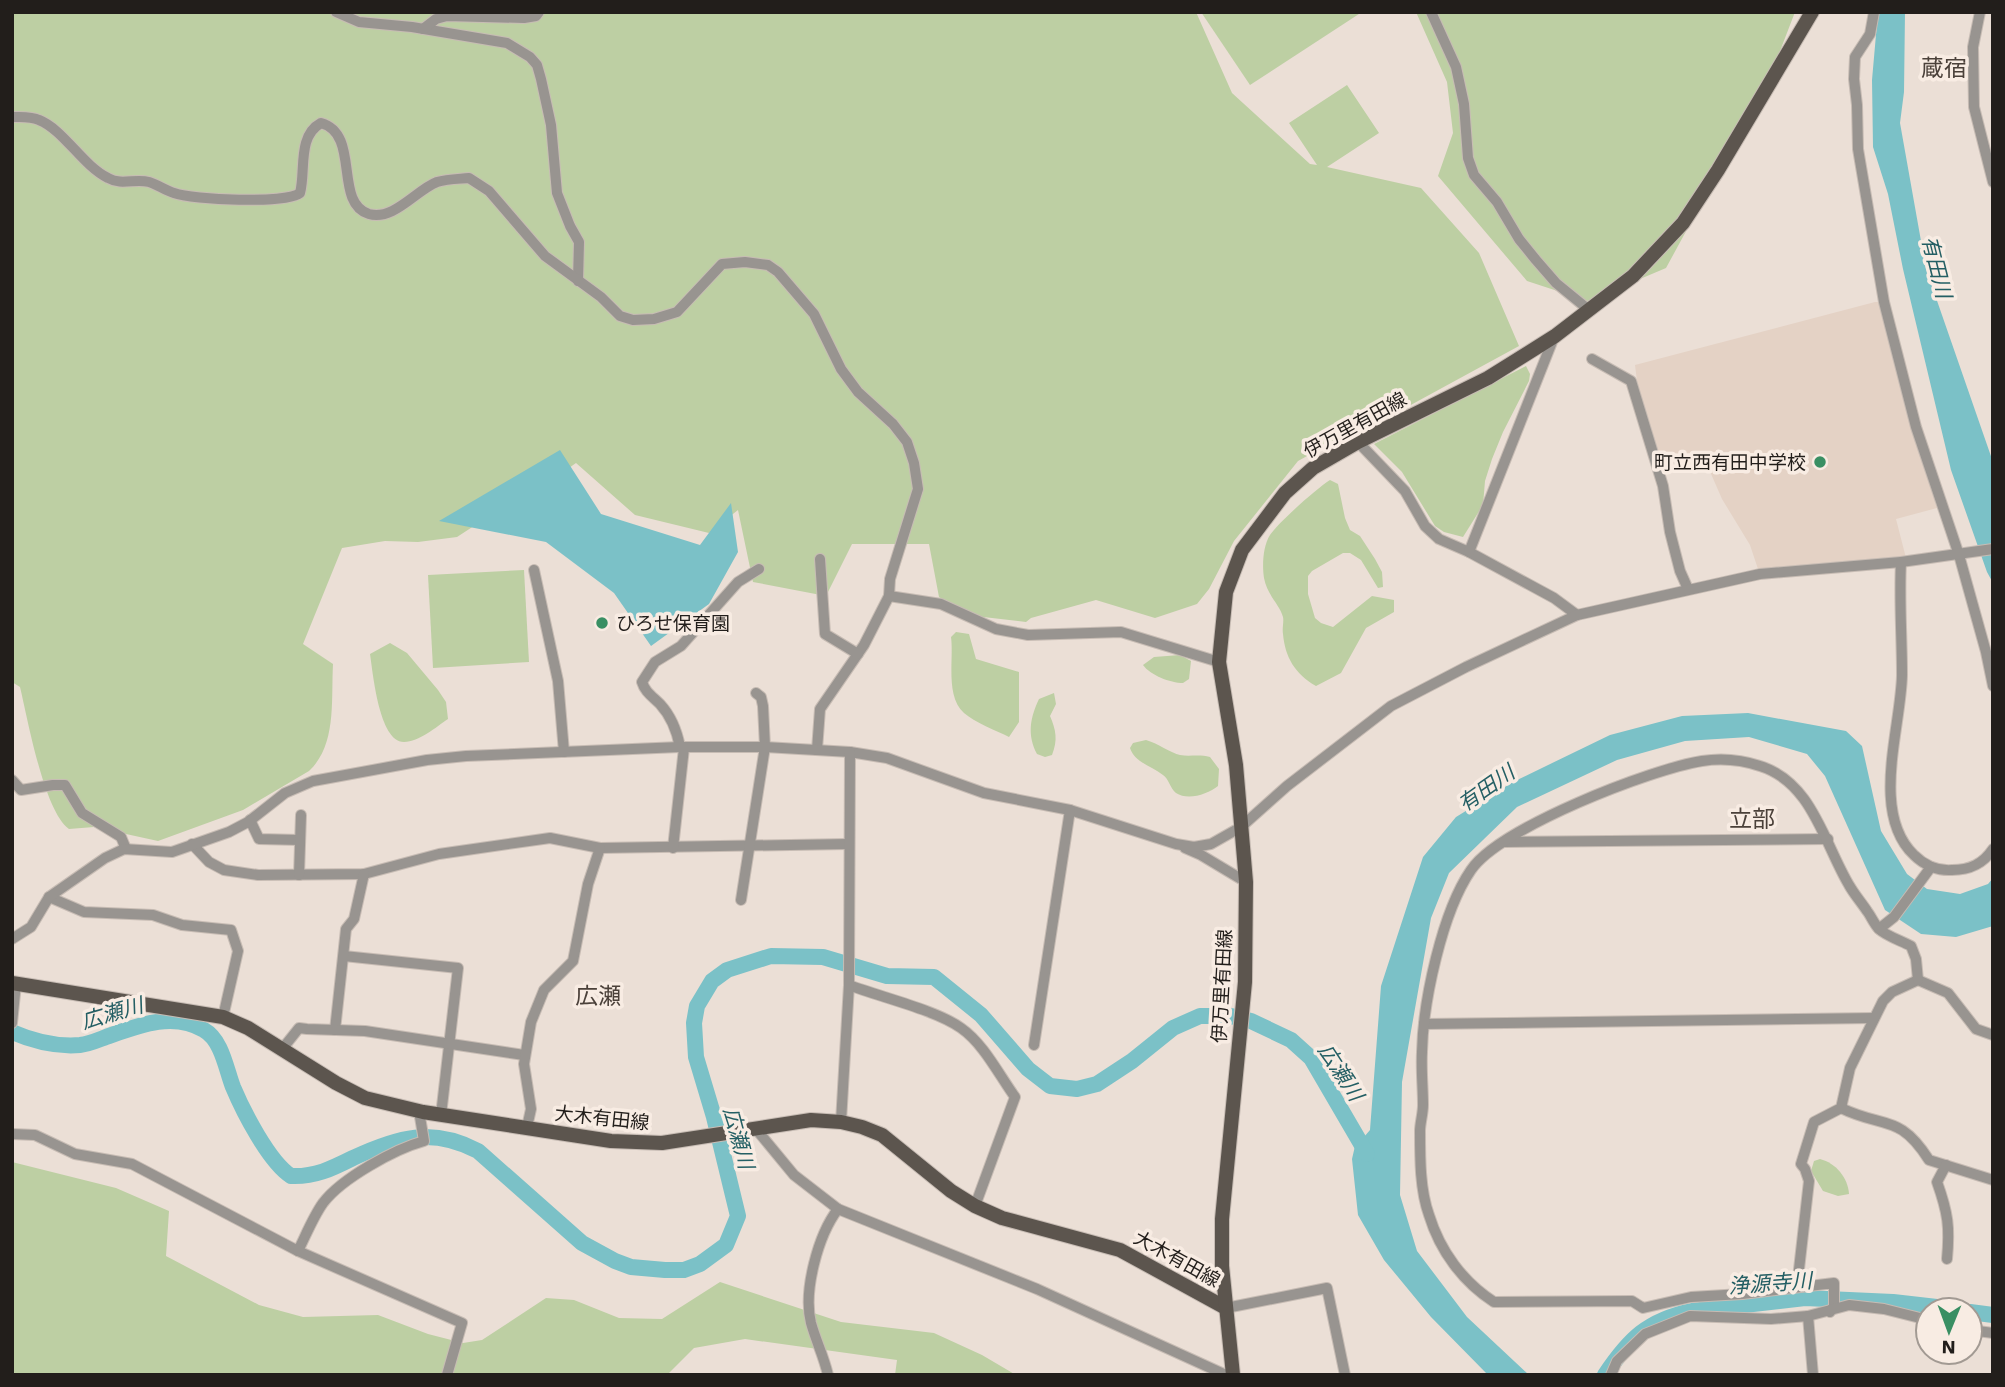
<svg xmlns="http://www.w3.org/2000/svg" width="2005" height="1387" font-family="'Work Sans','Noto Sans JP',sans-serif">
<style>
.built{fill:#e4d2c5}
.green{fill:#bdcfa3}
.water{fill:#7bc1c7}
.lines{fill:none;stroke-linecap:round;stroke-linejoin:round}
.river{stroke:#7bc1c7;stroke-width:16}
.minor-casing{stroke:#c7bcb4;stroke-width:12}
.major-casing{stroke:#c7bcb4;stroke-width:16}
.minor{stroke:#989490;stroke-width:10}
.major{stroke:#5c554e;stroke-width:14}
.poi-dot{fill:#398f63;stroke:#f8ece3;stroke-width:2.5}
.labels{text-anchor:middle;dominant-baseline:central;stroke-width:7;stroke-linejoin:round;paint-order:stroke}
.street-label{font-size:19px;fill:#221e1b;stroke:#f8ece3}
.poi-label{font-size:19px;fill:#221e1b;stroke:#f8ece3;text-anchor:end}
.water-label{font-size:21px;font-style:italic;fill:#245f64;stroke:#f8ece3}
.quarter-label{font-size:23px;fill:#4b413a;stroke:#f8ece3}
</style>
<rect width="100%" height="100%" fill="#ebdfd6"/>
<polygon class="built" points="1875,302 1882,302 1912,424 1937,508 1896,519 1906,558 1758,569 1750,545 1722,499 1701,451 1659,458 1638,389 1635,365"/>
<g class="green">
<path d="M12 12H1196L1232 93 1310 164 1317 165 1289 123 1347 85 1379 133 1327 167 1421 188 1479 253 1519 346 1363 431 1329 444 1298 461 1234 541 1209 589 1197 604 1155 618 1096 600 1031 618 1026 622 966 615 939 597 929 544H852L826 596 753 582 738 510 709 533 635 515 576 463 532 494 500 509 457 537 418 542 385 541 342 548 303 644 333 664C331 700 337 745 309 771L243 810 158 841 94 827 69 829C44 811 28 720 20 687L12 682Z"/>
<polygon points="1201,12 1362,12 1250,85"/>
<polygon points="1416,12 1795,12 1770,77 1666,268 1588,301 1527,281 1438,176 1453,133 1447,82"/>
<polygon points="1526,366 1530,374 1529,381 1503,432 1492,459 1485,481 1483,505 1463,537 1444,532 1435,526 1402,472 1374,444"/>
<path d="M1330 480 1338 484 1345 518 1350 530 1360 536 1375 559 1382 572 1383 587 1378 588 1361 560 1350 553H1343L1312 571 1308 576V594L1315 618 1321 623 1333 627 1372 596 1394 600V612L1366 628 1341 673 1316 686C1295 674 1285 657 1283 634 1282 628 1284 622 1283 617 1280 605 1267 595 1264 578 1262 565 1263 546 1270 535 1278 523 1317 488 1330 480Z"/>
<polygon points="524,570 529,662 433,668 428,575"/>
<path d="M956 632 969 634 976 659 1019 672V722L1009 737C997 731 974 722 964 713 945 696 954 659 951 637Z"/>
<path d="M390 643 407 653 438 690 446 702 448 719C436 727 419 742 404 742 379 742 373 673 370 654Z"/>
<path d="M1180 655 1191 661 1189 679 1183 683C1170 683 1150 675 1143 665L1154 657Z"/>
<path d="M1054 693 1056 704 1050 716C1056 730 1058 740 1052 755L1045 757 1037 754C1027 735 1030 718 1039 699Z"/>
<path d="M1146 740C1157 743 1171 753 1180 755 1189 757 1199 754 1210 757L1219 769 1218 786C1208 794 1188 801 1176 793 1170 788 1169 779 1163 775 1152 766 1135 763 1130 748L1133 743Z"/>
<path d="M1820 1159C1836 1163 1848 1178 1849 1194L1838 1196 1823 1191 1811 1171 1814 1161Z"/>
<polygon points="12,1162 116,1188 169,1211 166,1256 259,1305 303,1317 378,1315 428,1334 463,1343 482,1340 546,1298 574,1300 619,1318 662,1319 720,1282 841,1322 934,1333 982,1355 1016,1375 895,1375 897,1360 745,1339 694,1348 667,1375 12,1375"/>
</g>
<g class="water">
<polygon points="1878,12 1905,12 1904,92 1900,123 1926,269 1993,462 1993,583 1987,572 1951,470 1903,269 1888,194 1873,147 1872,80"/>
<polygon points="560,450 601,514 700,545 731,503 738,552 709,604 651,646 614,593 546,542 439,521"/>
<polygon points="1748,713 1846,731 1862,746 1881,831 1907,874 1927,889 1960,894 1988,884 1993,878 1993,926 1956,937 1921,934 1885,910 1825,776 1807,754 1749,737 1685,741 1617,760 1517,807 1449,873 1431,918 1402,1082 1400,1195 1417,1251 1467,1317 1529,1375 1488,1375 1431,1317 1384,1260 1358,1215 1352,1159 1358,1133 1364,1137 1370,1130 1381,986 1423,857 1456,817 1513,782 1610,735 1682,716"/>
</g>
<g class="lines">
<g class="river">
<path d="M12 1032C35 1042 56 1047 80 1045 89 1044 98 1040 106 1037 137 1026 173 1011 204 1030 222 1040 226 1069 233 1087 243 1111 269 1162 291 1176 315 1177 331 1169 353 1158 398 1137 432 1127 478 1151L582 1243 615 1261 631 1267 665 1270H684L700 1264 726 1245 738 1216 714 1117 696 1057 694 1023 697 1006 712 981 727 970 771 956 823 957 887 976 934 977 981 1015 1028 1069 1050 1086 1077 1089 1097 1084 1132 1061 1173 1028 1200 1016H1231L1251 1021 1291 1040 1311 1058 1367 1154"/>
<polyline points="1970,1312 1993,1315"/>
<path d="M1605 1375C1629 1339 1648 1320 1692 1311L1805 1298 1893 1302 1963 1310"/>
</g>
<defs>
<g id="minor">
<polyline points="336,12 359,22 412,27 507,43 530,57 537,65 541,79 551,125 557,193 570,226 579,242 578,281"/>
<polyline points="1431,12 1456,67 1464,104 1468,158 1474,175 1497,202 1519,239 1536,260 1556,283 1589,310"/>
<polyline points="1874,12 1870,34 1855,57 1854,79 1857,105 1858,149 1884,302 1916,427 1959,555 1986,652 1993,686"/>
<polyline points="1980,12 1973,47 1974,107 1993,182"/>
<polyline points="423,29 436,19 447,16 524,18 536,16 539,12"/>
<path d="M12 117C21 117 31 116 39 120 64 130 82 165 108 178 122 186 135 178 149 182 158 185 165 190 174 193 193 200 286 204 300 193 306 171 297 136 321 123 361 134 333 203 369 214 394 221 416 190 437 182 447 179 458 179 469 178L489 191 545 256 601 297 620 316 633 320 654 319 677 312 722 264 745 262 768 265 778 272 814 314 841 369 858 392 893 424 907 442 914 463 918 489 890 579 889 596 864 645 820 709 817 750"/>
<polyline points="1592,359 1631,381 1663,486 1670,532 1680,571 1688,589"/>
<polyline points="1358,442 1405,491 1425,526 1439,539 1469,552 1554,598 1577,615"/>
<polyline points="1469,552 1554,337"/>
<polyline points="820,559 825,634 858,654"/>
<path d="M1901 562C1899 600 1902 637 1902 675 1901 728 1870 813 1914 855 1924 865 1938 871 1952 870 1970 870 1983 864 1993 849"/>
<polyline points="534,570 558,681 564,752"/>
<polyline points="889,596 941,604 996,629 1028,635 1121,632 1219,662"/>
<path d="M680 747C677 731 671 716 660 704 652 696 645 692 642 682L655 662 681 646 738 582 759 569"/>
<polyline points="12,780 21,790 53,785 65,785 82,813 121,837 126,849"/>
<polyline points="250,820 259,839 300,840"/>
<polyline points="1505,842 1828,839"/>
<polyline points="192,844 209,862 224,870 258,875 364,874 439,854 550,838 600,848 848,844"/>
<polyline points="673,848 684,748"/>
<polyline points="1185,848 1201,855 1246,882"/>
<polyline points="299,875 301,815"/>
<polyline points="49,897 84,912 153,915 182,925 231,930 238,951 223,1017"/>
<polyline points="741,900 765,747 763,706 761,697 756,693"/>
<polyline points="1879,929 1894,917 1931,867"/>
<polyline points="12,939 31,927 49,897 105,858 124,849 172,852 229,832 248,822 285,793 313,781 427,760 466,756 680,747 765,747 850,752 887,758 984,793 1070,810 1176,844 1194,847 1211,844 1241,827 1287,786 1391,706 1466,667 1577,615 1760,574 1901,562 1993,549"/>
<polyline points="344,956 458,968 441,1115"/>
<polyline points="1918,980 1948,993 1976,1029 1993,1035"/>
<path d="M849 985C880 997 936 1010 961 1028 984 1044 999 1075 1015 1097L975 1206"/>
<polyline points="12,1023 16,984"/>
<polyline points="1424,1024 1874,1018"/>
<polyline points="335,1030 346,929 354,919 364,874"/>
<polyline points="1034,1045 1070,810"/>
<polyline points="283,1048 299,1028 307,1029 365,1031 524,1055"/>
<path d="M1841 1108C1884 1129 1899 1113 1929 1160L1993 1180"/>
<polyline points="841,1122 849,985 850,752"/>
<polyline points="527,1127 531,1109 524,1064 531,1022 544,990 573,961 588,884 600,848"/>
<polyline points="756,1129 794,1175 838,1209 1037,1289 1226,1375"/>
<polyline points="12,1134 35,1135 75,1154 132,1164 298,1251 462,1323 447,1375"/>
<path d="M1946 1165 1937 1182C1948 1213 1950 1227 1947 1259"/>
<path d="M298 1251C306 1235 313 1217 323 1203 342 1178 395 1149 424 1141L420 1117 423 1112"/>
<polyline points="1797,1287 1809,1181 1805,1169 1801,1164 1814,1122 1841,1108 1850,1068 1883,1001 1892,992 1918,980"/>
<polyline points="1226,1308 1327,1288 1345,1375"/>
<path d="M1830 1312 1834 1306V1283L1742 1294 1691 1297 1643 1308 1632 1301 1494 1302C1463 1282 1440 1251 1429 1215 1420 1190 1420 1159 1420 1131 1420 1123 1423 1114 1423 1105 1423 1088 1421 1070 1422 1052 1423 1002 1442 912 1471 870 1499 828 1651 769 1702 761 1721 758 1742 760 1760 766 1812 782 1824 843 1849 885 1854 894 1861 902 1867 911 1871 916 1874 924 1879 929 1886 936 1902 941 1911 946L1916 959 1918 980"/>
<polyline points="1808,1316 1813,1375"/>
<polyline points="1970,1330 1993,1333"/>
<path d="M828 1375C824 1357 816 1341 811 1323 803 1291 818 1235 838 1209"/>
<polyline points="1611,1375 1617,1361 1645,1334 1690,1316 1771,1319 1808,1316 1849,1305 1884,1309 1928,1320"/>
</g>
<g id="major">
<polyline points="12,983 223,1017 248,1028 336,1083 365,1098 423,1112 611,1141 662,1143 811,1120 841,1122 862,1127 882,1135 951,1191 975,1206 1002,1218 1120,1250 1226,1308"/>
<polyline points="1233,1375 1222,1266 1222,1219 1245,982 1246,882 1236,765 1219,662 1226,592 1242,550 1285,493 1313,468 1358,442 1488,378 1555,336 1633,276 1683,223 1718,170 1812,12"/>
</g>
</defs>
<use href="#minor" class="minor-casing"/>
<use href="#major" class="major-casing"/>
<use href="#minor" class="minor"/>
<use href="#major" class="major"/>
</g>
<g class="poi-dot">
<circle cx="1820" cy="462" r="7"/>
<circle cx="602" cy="623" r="7"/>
</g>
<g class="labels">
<g class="street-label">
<text transform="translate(1355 425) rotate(-29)">伊万里有田線</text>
<text transform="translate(1222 986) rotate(-87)">伊万里有田線</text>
<text transform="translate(602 1118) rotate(6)">大木有田線</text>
<text transform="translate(1177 1259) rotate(29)">大木有田線</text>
</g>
<g class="poi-label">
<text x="1806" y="462">町立西有田中学校</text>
<text x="616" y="623" text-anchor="start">ひろせ保育園</text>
</g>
<g class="water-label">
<text transform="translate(1937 267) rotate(76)">有田川</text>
<text transform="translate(1486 788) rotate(-35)">有田川</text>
<text transform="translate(112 1013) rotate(-16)">広瀬川</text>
<text transform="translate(1341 1072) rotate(57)">広瀬川</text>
<text transform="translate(739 1138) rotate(75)">広瀬川</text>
<text transform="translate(1770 1283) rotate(-4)">浄源寺川</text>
</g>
<g class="quarter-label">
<text x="1944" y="68">蔵宿</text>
<text x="1752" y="819">立部</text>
<text x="598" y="996">広瀬</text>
</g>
</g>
<rect width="2005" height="1387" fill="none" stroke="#221e1b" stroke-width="28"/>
<g transform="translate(1949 1331) rotate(181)"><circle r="33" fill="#f8ece3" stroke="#a29a93" stroke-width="2"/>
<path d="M0-5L12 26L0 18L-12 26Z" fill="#398f63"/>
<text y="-10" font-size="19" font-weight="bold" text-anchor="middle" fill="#221e1b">N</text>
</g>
</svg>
